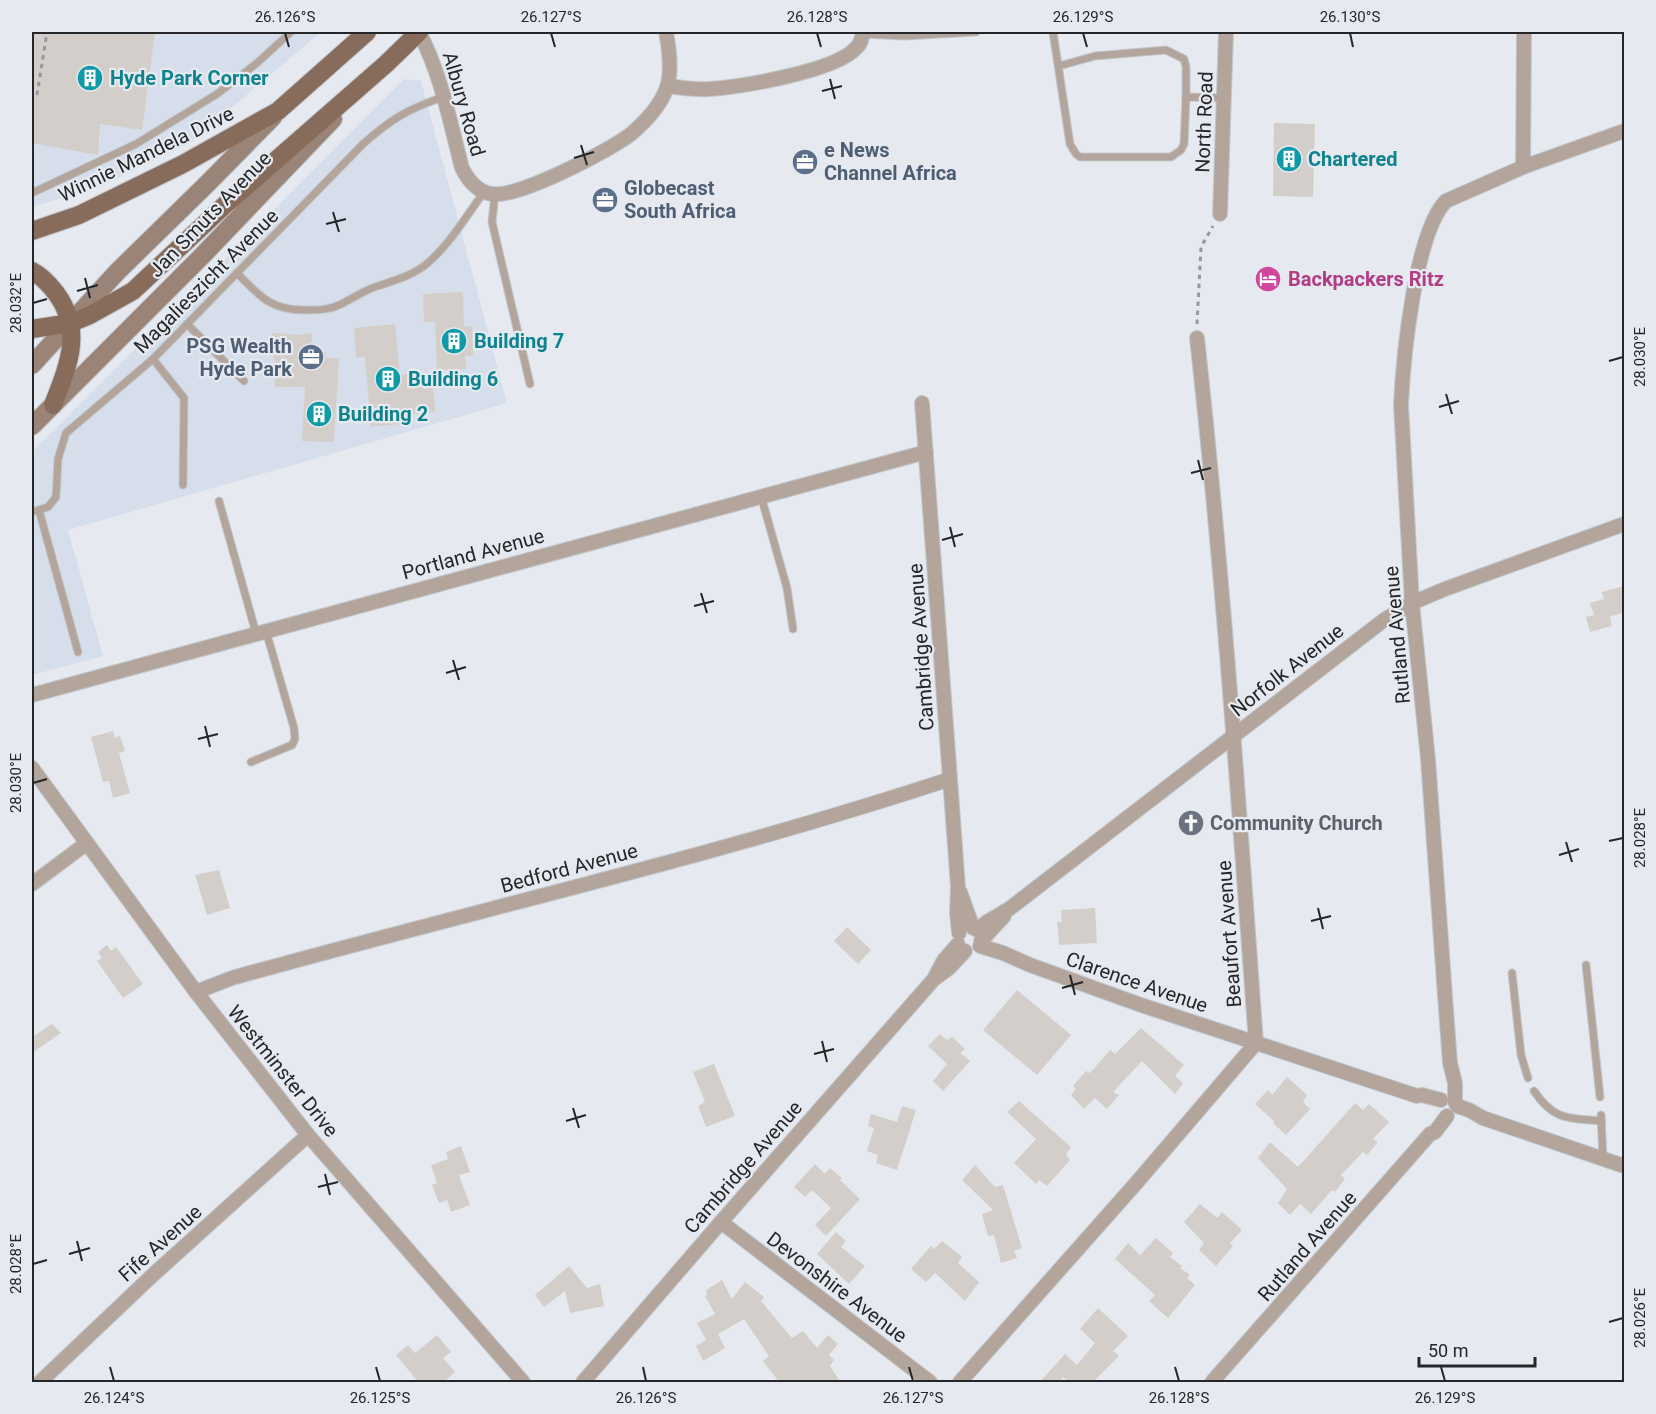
<svg xmlns="http://www.w3.org/2000/svg" width="1656" height="1414" font-family="Roboto,sans-serif">
<style>
.built{fill:#d6deeb}
.building{fill:#d3cec9}
.lines{fill:none;stroke-linecap:round;stroke-linejoin:round}
.service-casing{stroke:#c3c7cc;stroke-width:9}
.minor-casing{stroke:#c3c7cc;stroke-width:16}
.secondary-casing{stroke:#c3c7cc;stroke-width:20}
.primary-casing{stroke:#c3c7cc;stroke-width:20}
.path{stroke:#96999e;stroke-width:3;stroke-dasharray:4.5 4.5;stroke-linecap:butt}
.service{stroke:#b4a59c;stroke-width:7}
.minor{stroke:#b4a59c;stroke-width:14}
.secondary{stroke:#9a8477;stroke-width:18}
.primary{stroke:#876c5c;stroke-width:18}
.ticks{fill:none;stroke:#252629;stroke-width:2}
.labels{text-anchor:middle;dominant-baseline:central;stroke-width:4.5;stroke-linejoin:round;paint-order:stroke}
.culture-label{font-size:20px;font-weight:bold;fill:#0d838f;stroke:#e6eaf0;text-anchor:start}
.street-label{font-size:20px;fill:#252629;stroke:#e6eaf0}
.service-label{font-size:20px;font-weight:bold;fill:#4e5e75;stroke:#e6eaf0;text-anchor:start}
.hotel-label{font-size:20px;font-weight:bold;fill:#b23c85;stroke:#e6eaf0;text-anchor:start}
.worship-label{font-size:20px;font-weight:bold;fill:#5b616d;stroke:#e6eaf0;text-anchor:start}
.neatline{fill:none;stroke:#252629;stroke-width:2}
.ticks-label{font-size:15px;text-anchor:middle;fill:#252629}
</style>
<rect width="100%" height="100%" fill="#e6eaf0"/>
<g class="built">
<polygon points="32,32 321,32 191,142 102,186 32,207"/>
<polygon points="404,79 421,81 507,403 68,530 103,656 32,675 32,452"/>
</g>
<g class="building">
<polygon points="32,32 155,32 142,130 100,124 98,155 32,143"/>
<polygon points="1274,123 1315,124 1313,197 1273,196"/>
<polygon points="463,292 464,327 472,326 473,356 465,356 466,369 437,370 435,322 424,322 423,294"/>
<polygon points="395,324 400,375 409,374 410,385 433,383 435,412 399,415 400,424 371,427 365,357 356,357 354,328"/>
<polygon points="272,333 298,335 312,333 311,352 326,352 325,358 339,358 334,442 302,441 305,387 275,387"/>
<polygon points="1624,586 1624,612 1610,617 1612,626 1590,632 1586,617 1594,615 1590,603 1604,599 1602,592"/>
<polygon points="113,731 115,738 120,736 125,751 119,753 130,793 113,798 109,781 103,782 91,737"/>
<polygon points="219,870 230,908 207,915 195,875"/>
<polygon points="1095,908 1097,943 1059,945 1057,922 1062,922 1061,910"/>
<polygon points="847,927 871,950 858,964 834,941"/>
<polygon points="107,945 111,951 116,947 143,984 123,998 97,961 102,958 98,952"/>
<polygon points="1017,990 1071,1035 1037,1075 983,1030"/>
<polygon points="52,1024 61,1033 32,1053 32,1037"/>
<polygon points="1141,1028 1184,1065 1175,1076 1183,1083 1175,1094 1142,1061 1113,1092 1119,1095 1107,1109 1095,1098 1084,1109 1071,1095 1076,1089 1073,1086 1086,1071 1090,1073 1110,1050 1115,1054"/>
<polygon points="940,1034 947,1040 952,1037 965,1049 960,1053 970,1061 943,1091 933,1081 947,1064 928,1046"/>
<polygon points="714,1064 735,1116 706,1127 698,1106 705,1102 693,1072"/>
<polygon points="1287,1077 1307,1095 1303,1102 1310,1109 1286,1135 1273,1123 1275,1122 1255,1104 1268,1090 1272,1095"/>
<polygon points="1019,1101 1071,1147 1066,1154 1070,1160 1047,1186 1039,1180 1036,1184 1014,1163 1036,1139 1007,1112"/>
<polygon points="1355,1103 1363,1110 1369,1104 1389,1122 1373,1139 1378,1142 1367,1155 1363,1152 1341,1175 1345,1179 1335,1192 1332,1190 1311,1214 1300,1204 1290,1215 1278,1203 1287,1189 1258,1158 1270,1142 1298,1167"/>
<polygon points="902,1106 916,1110 897,1170 876,1163 878,1155 867,1151 874,1128 868,1126 871,1114 897,1122"/>
<polygon points="461,1146 470,1172 459,1175 470,1205 451,1212 447,1200 439,1203 432,1185 437,1183 431,1165 448,1159 446,1152"/>
<polygon points="815,1164 825,1174 830,1168 842,1178 840,1180 860,1199 826,1236 815,1225 831,1208 812,1190 805,1197 794,1187"/>
<polygon points="975,1165 995,1187 1003,1185 1022,1248 1014,1251 1017,1258 1001,1263 994,1235 988,1236 982,1214 993,1210 962,1180"/>
<polygon points="1200,1204 1217,1218 1222,1212 1242,1230 1230,1243 1233,1246 1216,1266 1199,1250 1204,1243 1184,1222"/>
<polygon points="836,1232 846,1241 841,1247 865,1266 849,1284 817,1254"/>
<polygon points="1156,1238 1173,1253 1170,1257 1182,1266 1180,1268 1190,1275 1187,1278 1195,1285 1168,1318 1149,1301 1155,1295 1115,1259 1128,1243 1140,1255"/>
<polygon points="942,1241 962,1257 958,1263 979,1282 965,1301 935,1273 926,1282 911,1269 931,1246 934,1249"/>
<polygon points="569,1266 587,1288 600,1284 604,1306 570,1313 565,1291 544,1307 535,1295"/>
<polygon points="722,1280 732,1299 745,1282 764,1297 761,1301 792,1338 803,1331 817,1348 828,1335 838,1344 829,1355 834,1360 830,1366 841,1383 780,1383 763,1361 769,1356 744,1319 718,1334 725,1348 703,1361 696,1346 706,1340 697,1323 715,1314 705,1296 707,1295 706,1290"/>
<polygon points="1098,1308 1128,1336 1113,1351 1119,1356 1092,1383 1070,1383 1063,1377 1058,1383 1039,1383 1065,1354 1077,1365 1095,1343 1080,1329"/>
<polygon points="437,1335 451,1352 443,1358 455,1372 443,1383 419,1383 396,1355 408,1345 415,1353"/>
</g>
<g class="lines">
<defs>
<g id="service">
<polyline points="1053,32 1070,144 1076,154 1080,157 1171,157 1181,150 1184,144 1186,97 1224,98"/>
<polyline points="863,34 904,36 976,32"/>
<polyline points="1059,66 1095,56 1166,50 1184,59 1186,67 1186,97"/>
<polyline points="32,193 136,144 217,94 257,63 291,32"/>
<polyline points="495,194 492,222 530,384"/>
<path d="M237 273C260 297 272 311 307 310 318 310 329 310 339 305 350 300 360 293 372 288 392 281 414 276 430 261 451 242 467 215 484 192"/>
<polyline points="187,324 244,381"/>
<polyline points="153,359 184,398 183,485"/>
<polyline points="761,496 787,588 793,629"/>
<polyline points="219,501 256,633"/>
<polyline points="39,510 78,652"/>
<path d="M32 512 48 507 56 497 58 459 66 433 153 359 363 144C391 119 408 109 443 97"/>
<polyline points="251,762 292,745 295,739 294,728 266,631"/>
<polyline points="1586,965 1600,1097"/>
<polyline points="1512,973 1521,1055 1528,1078"/>
<path d="M1534 1091C1554 1121 1569 1118 1601 1121"/>
<polyline points="1601,1115 1603,1159"/>
</g>
<g id="minor">
<path d="M419 32C441 74 450 122 462 168 468 180 477 192 492 194 518 198 609 151 631 134 645 122 661 105 667 87 672 71 669 48 666 32"/>
<path d="M668 86C682 88 695 90 709 89 741 87 836 71 856 48 861 44 862 38 863 32"/>
<polyline points="1523,167 1524,32"/>
<polyline points="1220,214 1226,32"/>
<polyline points="922,403 950,779 958,887 957,913 959,933"/>
<polyline points="32,695 926,452"/>
<polyline points="32,768 196,992 308,1135 523,1382"/>
<polyline points="32,884 87,843"/>
<polyline points="960,892 973,928"/>
<polyline points="977,930 987,922 1009,909 1384,620 1412,603 1445,589 1624,524"/>
<polyline points="981,941 1004,916"/>
<polyline points="980,946 1003,953 1030,965 1141,1005 1417,1096 1422,1095 1441,1100"/>
<polyline points="935,977 944,960 958,944"/>
<path d="M196 992 232 978C471 911 714 857 950 779"/>
<path d="M1455 1102V1083L1450 1063 1445 996 1428 759 1412 603 1401 405C1403 360 1415 232 1446 201L1523 167 1624 131"/>
<polyline points="1457,1106 1469,1110 1483,1118 1624,1166"/>
<polyline points="721,1222 930,1382"/>
<polyline points="40,1382 155,1273 308,1135"/>
<polyline points="583,1382 721,1222 934,979 949,968 965,951"/>
<path d="M960 1382 1138 1181 1256 1043C1239 808 1223 573 1197 338"/>
<polyline points="1212,1382 1430,1134 1435,1132 1447,1116"/>
</g>
<g id="secondary">
<polyline points="32,365 117,272 208,183 273,117"/>
<polyline points="32,426 201,257 333,119"/>
</g>
<g id="primary">
<polyline points="32,231 79,215 183,164 278,111 367,32"/>
<path d="M32 271C42 276 49 284 56 293 84 331 68 366 53 405"/>
<polyline points="32,329 71,323 90,315 133,291 226,204 386,64 419,32"/>
</g>
</defs>
<use href="#service" class="service-casing"/>
<use href="#minor" class="minor-casing"/>
<use href="#secondary" class="secondary-casing"/>
<use href="#primary" class="primary-casing"/>
<g class="path">
<polyline points="37,95 47,32"/>
<polyline points="1197,324 1201,247 1213,226"/>
</g>
<use href="#service" class="service"/>
<use href="#minor" class="minor"/>
<use href="#secondary" class="secondary"/>
<use href="#primary" class="primary"/>
</g>
<path class="ticks" d="M285 33 289 47M551 33 555 47M817 33 821 47M1083 33 1087 47M1350 33 1353 47M830 79 835 99M822 91 842 86M581 145 587 165M574 158 594 152M333 212 339 232M326 224 346 219M85 278 90 298M77 291 98 285M33 303 47 299M1609 361 1623 357M1446 394 1452 414M1439 407 1459 401M1198 460 1203 480M1191 473 1211 468M950 527 955 547M942 540 963 534M701 593 707 613M694 606 714 601M453 660 459 680M446 673 466 667M205 726 210 747M198 739 218 734M33 783 47 779M1609 841 1623 838M1566 842 1572 862M1559 855 1579 849M1318 908 1323 929M1311 921 1331 916M1070 975 1075 995M1062 988 1083 982M822 1041 827 1062M814 1054 834 1049M573 1108 579 1128M566 1121 586 1115M325 1174 330 1195M318 1187 338 1182M77 1241 82 1261M69 1254 90 1248M33 1264 47 1260M1609 1322 1623 1318M110 1367 114 1381M376 1367 380 1381M643 1367 646 1381M909 1367 913 1381M1175 1367 1179 1381M1441 1367 1445 1381"/>
<defs>
<symbol id="building-disc" viewBox="-11 -11 22 22"><circle r="9.5" fill="#0f9aa8" stroke="#e6eaf0"/><path d="M-4-6H4V6H1V3H-1V6H-4ZM-2.5-4.3h1.7v1.8h-1.7ZM.8-4.3h1.7v1.8H.8ZM-2.5-1h1.7V.8h-1.7ZM.8-1h1.7V.8H.8Z" fill="#fff"/></symbol>
<symbol id="office-disc" viewBox="-11 -11 22 22"><circle r="9.5" fill="#5c6f8a" stroke="#e6eaf0"/><path d="M-6-3h4V-5.5h4V-3h4V5H-6ZM-1-4.5V-3h2v-1.5ZM-6 0V1H6V0Z" fill="#fff"/></symbol>
<symbol id="hotel-disc" viewBox="-11 -11 22 22"><circle r="9.5" fill="#d1479c" stroke="#e6eaf0"/><path d="M-6-4.5h1.5V1H6V5H4.5V3h-9V5H-6ZM-4 0a1.8 1.8 0 1 1 3.6 0ZM.5 0V-2.5h3Q6-2.5 6 0Z" fill="#fff"/></symbol>
<symbol id="church-disc" viewBox="-11 -11 22 22"><circle r="9.5" fill="#6b7280" stroke="#e6eaf0"/><path d="M-1.2-6h2.4v3.5h3.3v2.4h-3.3V6h-2.4V-.1h-3.3v-2.4h3.3Z" fill="#fff"/></symbol>
</defs>
<g fill-rule="evenodd">
<use href="#building-disc" x="75" y="63" width="30" height="30"/>
<use href="#building-disc" x="1274" y="144" width="30" height="30"/>
<use href="#office-disc" x="790" y="147" width="30" height="30"/>
<use href="#office-disc" x="590" y="185" width="30" height="30"/>
<use href="#hotel-disc" x="1253" y="264" width="30" height="30"/>
<use href="#building-disc" x="439" y="326" width="30" height="30"/>
<use href="#office-disc" x="296" y="342" width="30" height="30"/>
<use href="#building-disc" x="373" y="364" width="30" height="30"/>
<use href="#building-disc" x="304" y="399" width="30" height="30"/>
<use href="#church-disc" x="1176" y="808" width="30" height="30"/>
</g>
<g class="labels">
<g class="culture-label">
<text x="110" y="78">Hyde Park Corner</text>
<text x="1308" y="159">Chartered</text>
<text x="474" y="341">Building 7</text>
<text x="408" y="379">Building 6</text>
<text x="338" y="414">Building 2</text>
</g>
<g class="street-label">
<text transform="translate(464 104) rotate(74)">Albury Road</text>
<text transform="translate(1204 122) rotate(-88)">North Road</text>
<text transform="translate(146 154) rotate(-26)">Winnie Mandela Drive</text>
<text transform="translate(210 214) rotate(-46)">Jan Smuts Avenue</text>
<text transform="translate(206 281) rotate(-45)">Magalieszicht Avenue</text>
<text transform="translate(473 554) rotate(-15)">Portland Avenue</text>
<text transform="translate(1397 635) rotate(-95)">Rutland Avenue</text>
<text transform="translate(921 647) rotate(-94)">Cambridge Avenue</text>
<text transform="translate(1287 670) rotate(-38)">Norfolk Avenue</text>
<text transform="translate(569 868) rotate(-15)">Bedford Avenue</text>
<text transform="translate(1229 934) rotate(-94)">Beaufort Avenue</text>
<text transform="translate(1137 982) rotate(19)">Clarence Avenue</text>
<text transform="translate(283 1071) rotate(51)">Westminster Drive</text>
<text transform="translate(743 1167) rotate(-49)">Cambridge Avenue</text>
<text transform="translate(160 1243) rotate(-42)">Fife Avenue</text>
<text transform="translate(1307 1246) rotate(-49)">Rutland Avenue</text>
<text transform="translate(837 1287) rotate(37)">Devonshire Avenue</text>
</g>
<g class="service-label">
<text x="824" y="150">e News<tspan x="824" dy="23">Channel Africa</tspan></text>
<text x="624" y="188">Globecast<tspan x="624" dy="23">South Africa</tspan></text>
<text x="292" y="346" text-anchor="end">PSG Wealth<tspan x="292" dy="23">Hyde Park</tspan></text>
</g>
<g class="hotel-label">
<text x="1288" y="279">Backpackers Ritz</text>
</g>
<g class="worship-label">
<text x="1210" y="823">Community Church</text>
</g>
</g>
<rect width="1656" height="1414" fill="none" stroke="#e6eaf0" stroke-width="66"/>
<path d="M1419 1357v9h116v-9" fill="none" stroke="#252629" stroke-width="3"/>
<text x="1428" y="1357" font-size="18" fill="#252629" stroke="#e6eaf0" stroke-width="4.5" paint-order="stroke">50 m</text>
<rect x="33" y="33" width="1590" height="1348" class="neatline"/>
<g class="ticks-label">
<text x="285" y="22">26.126°S</text>
<text x="551" y="22">26.127°S</text>
<text x="817" y="22">26.128°S</text>
<text x="1083" y="22">26.129°S</text>
<text x="1350" y="22">26.130°S</text>
<text transform="translate(16 303) rotate(-90)" y="5">28.032°E</text>
<text transform="translate(1640 357) rotate(-90)" y="5">28.030°E</text>
<text transform="translate(16 783) rotate(-90)" y="5">28.030°E</text>
<text transform="translate(1640 838) rotate(-90)" y="5">28.028°E</text>
<text transform="translate(16 1264) rotate(-90)" y="5">28.028°E</text>
<text transform="translate(1640 1318) rotate(-90)" y="5">28.026°E</text>
<text x="114" y="1403">26.124°S</text>
<text x="380" y="1403">26.125°S</text>
<text x="646" y="1403">26.126°S</text>
<text x="913" y="1403">26.127°S</text>
<text x="1179" y="1403">26.128°S</text>
<text x="1445" y="1403">26.129°S</text>
</g>
</svg>
